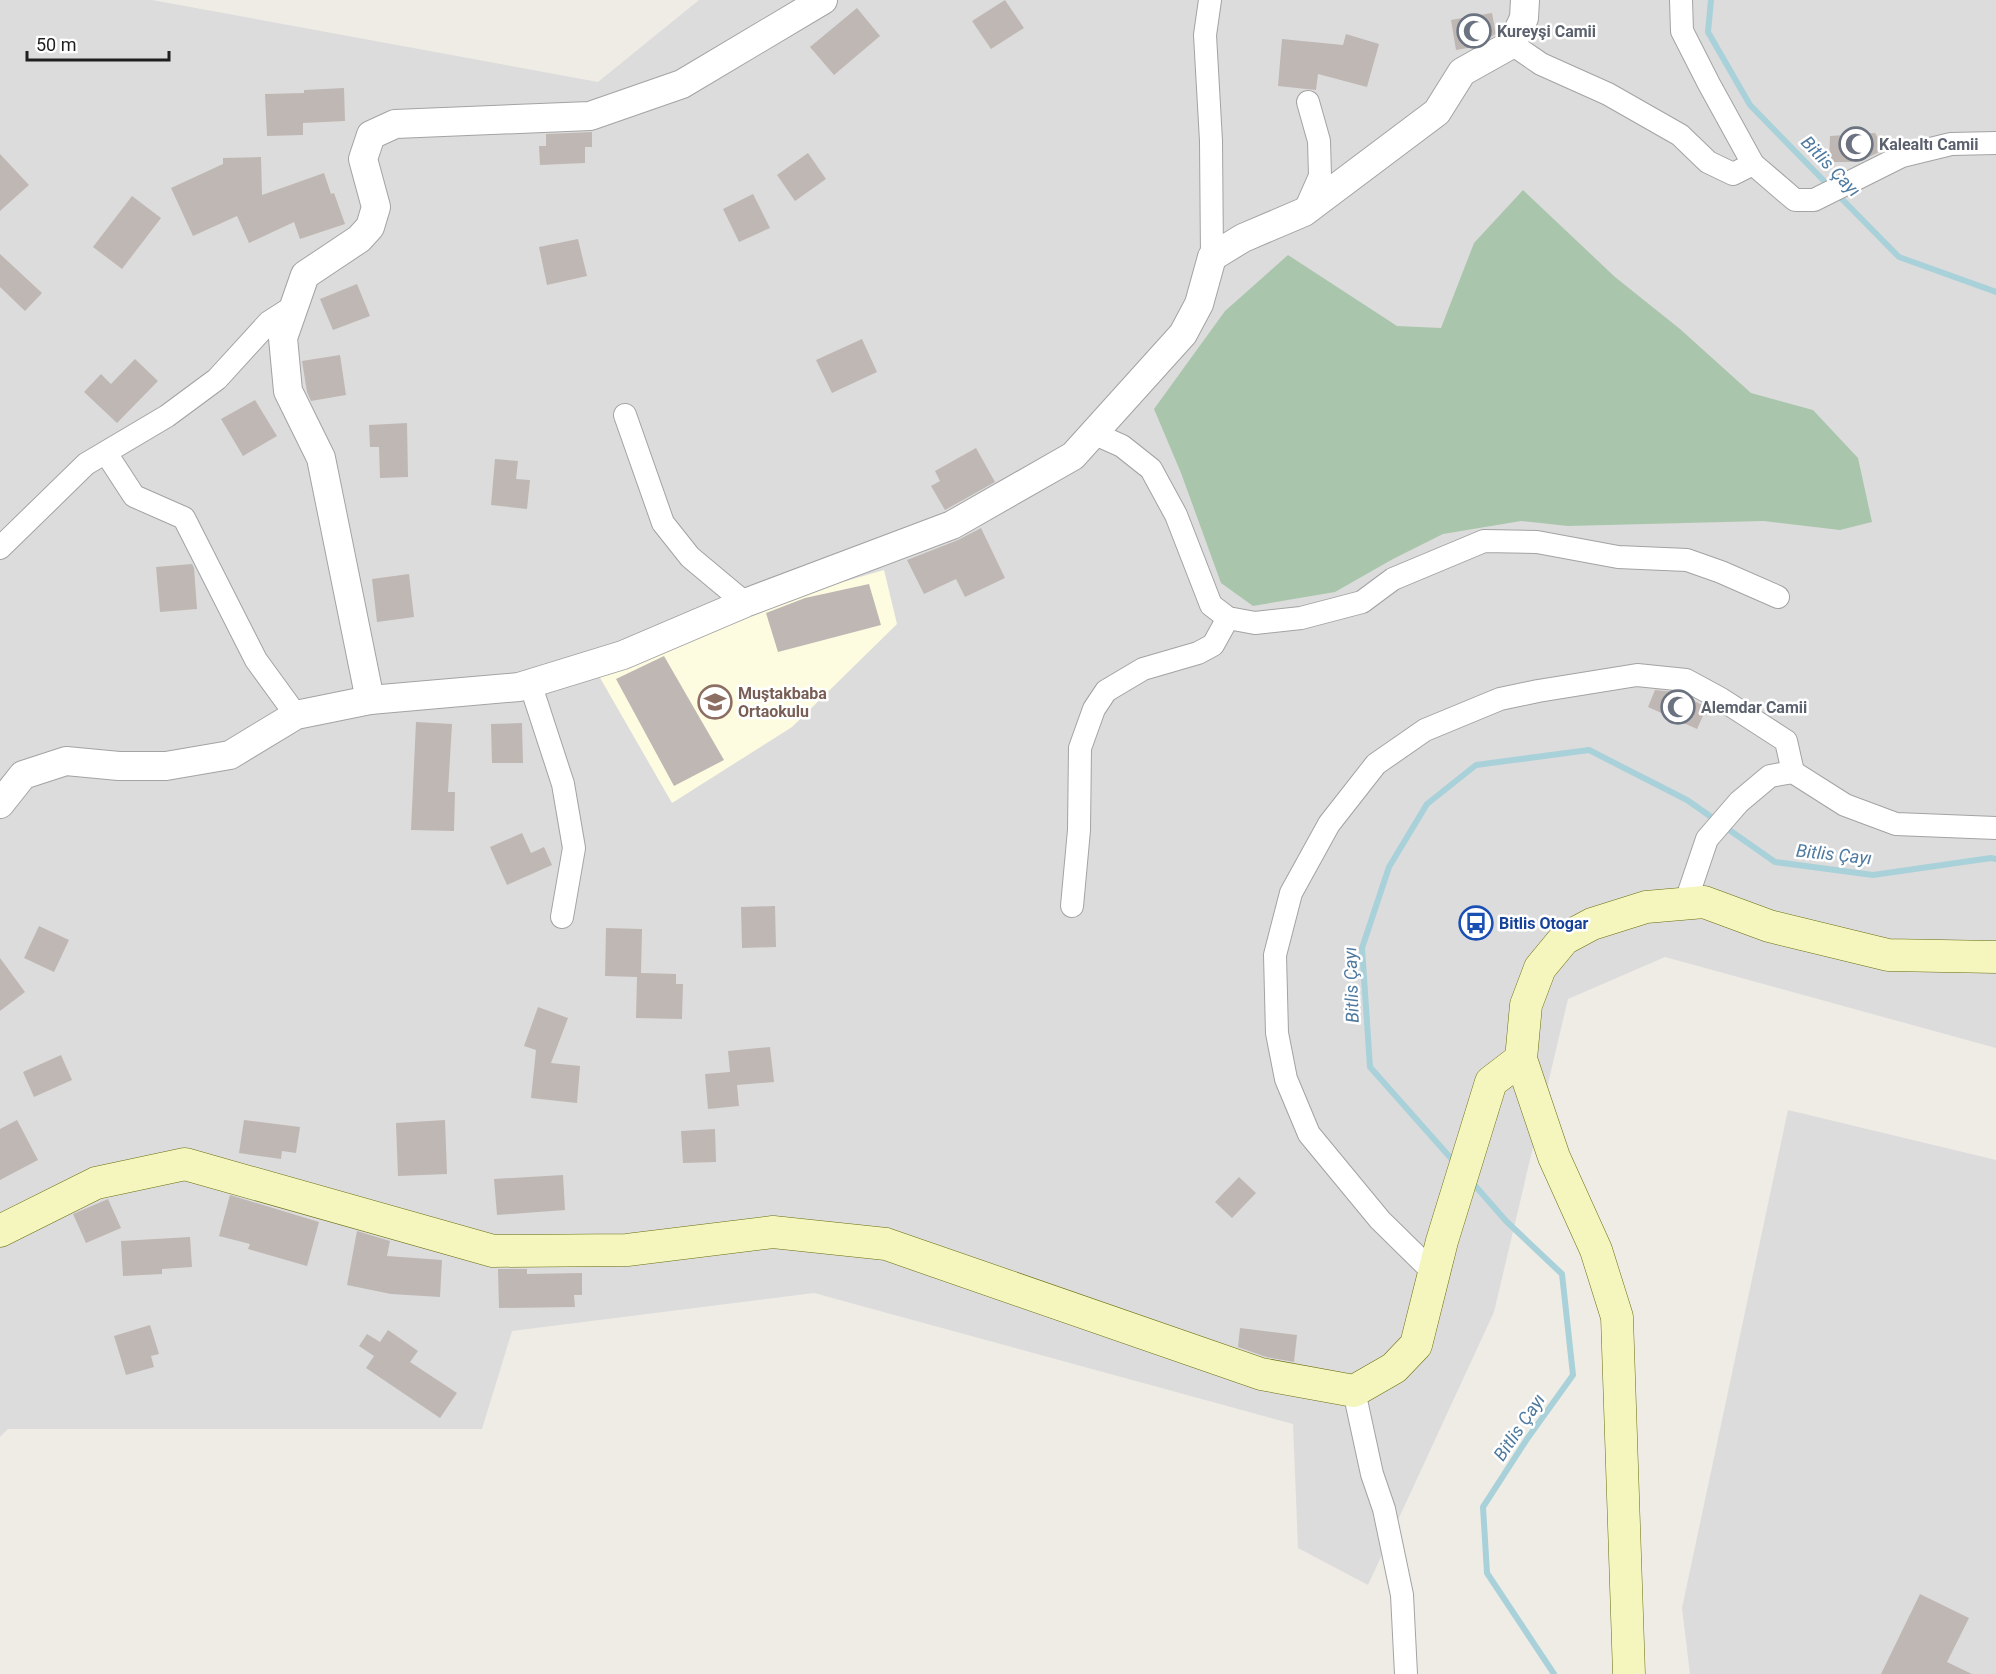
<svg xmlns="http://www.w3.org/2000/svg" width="1996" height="1674" font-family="Roboto,sans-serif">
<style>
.residential{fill:#dddcdc}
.education{fill:#fdfce1}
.cemetery{fill:#a9c6ac}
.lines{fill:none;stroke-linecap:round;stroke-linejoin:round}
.stream{stroke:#a9d1da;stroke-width:6}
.building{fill:#bfb7b3}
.minor-casing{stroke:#a3a3a3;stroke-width:24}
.tertiary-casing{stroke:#a3a3a3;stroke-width:30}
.secondary-casing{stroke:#696f0d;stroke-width:33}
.minor{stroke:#fff;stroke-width:22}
.tertiary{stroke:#fff;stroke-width:28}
.secondary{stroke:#f5f5be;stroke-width:32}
.labels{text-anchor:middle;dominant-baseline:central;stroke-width:5;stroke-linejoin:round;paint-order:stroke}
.worship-label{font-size:16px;font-weight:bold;fill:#5b616d;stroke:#fff;text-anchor:start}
.education-label{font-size:16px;font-weight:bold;fill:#785e54;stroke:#fff;text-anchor:start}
.transit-label{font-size:16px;font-weight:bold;fill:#164399;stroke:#fff;text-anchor:start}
.water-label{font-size:18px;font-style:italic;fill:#4f7aa0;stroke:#fff}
</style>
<rect width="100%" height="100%" fill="#efece6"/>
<g class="residential">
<polygon points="0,0 152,0 598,82 699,0 1996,0 1996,1048 1665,957 1568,999 1494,1312 1368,1585 1298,1548 1293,1424 814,1293 512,1331 482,1429 8,1429 0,1437"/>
<polygon points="1788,1110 1996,1160 1996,1674 1690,1674 1682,1608"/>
</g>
<polygon class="education" points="884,570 897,624 792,727 672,803 599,676 760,606"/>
<polygon class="cemetery" points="1523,190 1615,277 1680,329 1751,393 1813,410 1858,458 1872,522 1840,530 1764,521 1568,526 1521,521 1443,534 1393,559 1335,592 1253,606 1221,583 1181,473 1154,409 1225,311 1288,255 1397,326 1441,328 1474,243"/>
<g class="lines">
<g class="stream">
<polyline points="1711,0 1708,32 1750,105 1830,187"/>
<polyline points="1837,194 1899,257 1996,292"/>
<polyline points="1725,827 1775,862 1873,875 1991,858 1996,859"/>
<polyline points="1456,1164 1370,1067 1362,948 1389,867 1427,804 1476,765 1589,750 1687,800 1717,821"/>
<polyline points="1471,1181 1506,1221 1562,1274 1573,1375 1527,1439 1483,1507 1487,1573 1554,1674"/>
</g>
</g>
<g class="building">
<polygon points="1005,0 1024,28 991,49 972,21"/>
<polygon points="857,8 880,36 834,75 810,47"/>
<polygon points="1492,13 1496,34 1473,47 1456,50 1451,20"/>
<polygon points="1346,34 1379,44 1367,87 1318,74 1316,90 1278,86 1282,39 1343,45"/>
<polygon points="344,88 345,121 303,123 303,135 267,136 265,94 304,93 304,90"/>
<polygon points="592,132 592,147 585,147 585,163 540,165 539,146 546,146 546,134"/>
<polygon points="1875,133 1885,149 1859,162 1829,162 1830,136"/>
<polygon points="808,153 826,179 795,201 777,175"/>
<polygon points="0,154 29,185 0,211"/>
<polygon points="261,157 262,195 324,173 331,194 334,193 345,224 300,239 294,222 249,243 237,216 193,236 171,188 223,164 223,158"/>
<polygon points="753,194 770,228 739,242 723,209"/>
<polygon points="132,196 161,218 122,269 93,247"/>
<polygon points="578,239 587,276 547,285 539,247"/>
<polygon points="0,254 42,293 25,311 0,287"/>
<polygon points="357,284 370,316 333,330 320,299"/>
<polygon points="862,339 877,372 832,393 816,360"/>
<polygon points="340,355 346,395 311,401 307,392 302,361"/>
<polygon points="135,359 158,381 117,423 84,392 101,374 111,384"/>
<polygon points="255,400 277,436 243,456 221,419"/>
<polygon points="407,423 408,477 380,478 379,447 370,447 369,425"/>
<polygon points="976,448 995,482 945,510 931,486 940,481 935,471"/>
<polygon points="495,459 518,461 516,479 530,480 527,509 491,505"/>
<polygon points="981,528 1005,578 965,597 956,579 924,594 907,560 958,540"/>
<polygon points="192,564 194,568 197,609 160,612 156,567"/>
<polygon points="409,574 414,617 377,622 372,579"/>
<polygon points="869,584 881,625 778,652 766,613 805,598"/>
<polygon points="664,656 724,760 674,786 616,679"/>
<polygon points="1655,690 1675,692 1707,707 1697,729 1648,707"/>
<polygon points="416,722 452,724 448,792 455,792 454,831 411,830"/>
<polygon points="522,723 523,763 492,763 491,724"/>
<polygon points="522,833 531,853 544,847 552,865 507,885 490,847"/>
<polygon points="775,906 776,947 742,948 741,907"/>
<polygon points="39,926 69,940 54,972 24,958"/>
<polygon points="606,928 642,929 641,973 676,974 676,984 683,984 682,1019 636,1018 637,977 605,976"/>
<polygon points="0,958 25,992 0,1011"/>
<polygon points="538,1007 568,1018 551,1063 580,1066 577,1103 531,1098 536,1050 524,1046"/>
<polygon points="770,1047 774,1082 737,1085 739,1106 708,1109 705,1074 730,1072 728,1051"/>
<polygon points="61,1055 72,1080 34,1097 23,1072"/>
<polygon points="17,1120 38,1160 0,1180 0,1129"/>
<polygon points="244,1120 300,1127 296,1153 282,1151 281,1159 239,1153"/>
<polygon points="445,1120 447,1174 398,1176 396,1123"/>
<polygon points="715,1129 716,1162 683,1163 681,1131"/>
<polygon points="563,1175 565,1210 497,1215 494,1179"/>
<polygon points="1239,1177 1256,1193 1232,1218 1215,1202"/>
<polygon points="230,1195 319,1222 307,1266 248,1249 250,1244 219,1236"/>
<polygon points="108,1199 121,1228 86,1243 73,1214"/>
<polygon points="357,1231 390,1241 387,1256 442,1260 440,1297 391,1294 347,1285"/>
<polygon points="190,1237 192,1267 162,1269 162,1274 123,1276 121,1241"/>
<polygon points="498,1269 527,1269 527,1274 582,1273 582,1295 574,1295 575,1307 499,1308"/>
<polygon points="150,1325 159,1354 151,1356 154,1367 126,1375 114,1336"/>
<polygon points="1240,1328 1297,1335 1294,1362 1266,1357 1238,1347"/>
<polygon points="388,1330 418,1351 410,1362 457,1393 440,1418 366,1368 374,1356 359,1346 367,1334 380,1342"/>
<polygon points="1920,1594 1969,1618 1947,1662 1972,1674 1881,1674"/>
</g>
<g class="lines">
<defs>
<g id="minor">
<polyline points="1210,0 1205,35 1211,141 1212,257"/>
<polyline points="1681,0 1682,31 1709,84 1753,164 1795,200 1814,200 1902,156 1951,144 1996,143"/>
<polyline points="1512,44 1541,64 1608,94 1680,135 1708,162 1733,174 1753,164"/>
<polyline points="1304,212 1320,176 1319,141 1308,102"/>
<polyline points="625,415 663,523 690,557 745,603"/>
<polyline points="1093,433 1122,446 1151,469 1176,515 1211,605 1228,618 1255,623 1301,618 1362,602 1393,579 1484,541 1537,542 1618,557 1687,560 1721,572 1778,597"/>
<polyline points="106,453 134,496 184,518 256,660 296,715"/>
<polyline points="0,548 86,464 167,416 217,379 269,322 294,306"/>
<polyline points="530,683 563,784 574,848 562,917"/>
<polyline points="1685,904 1707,839 1739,802 1770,776 1793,772 1845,805 1896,824 1996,828"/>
<polyline points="1072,906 1079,830 1080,748 1094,709 1106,691 1143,669 1198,653 1213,645 1228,618"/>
<polyline points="1434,1273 1380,1220 1309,1134 1286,1079 1277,1033 1275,955 1291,893 1329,824 1376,764 1425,730 1500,699 1538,691 1637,675 1686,680 1721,699 1786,741 1793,772"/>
<polyline points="1354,1391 1372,1474 1384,1509 1402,1595 1406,1674"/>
</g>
<g id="tertiary">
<polyline points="370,700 321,458 288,391 283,338 305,275 359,239 370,227 376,207 363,159 371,135 395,124 590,116 682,84 823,0"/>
<polyline points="0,804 23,775 66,761 119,766 166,766 230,755 296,715 370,700 519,687 623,655 745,603 952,525 1073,456 1183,334 1199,304 1212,257 1243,238 1304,212 1437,112 1462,72 1512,44 1524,18 1525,0"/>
</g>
<g id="secondary">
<polyline points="0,1231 96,1183 185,1164 493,1251 627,1250 773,1232 886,1244 1261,1374 1354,1391 1394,1368 1416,1345 1442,1241 1491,1082 1521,1059"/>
<polyline points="1629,1674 1617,1317 1596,1250 1554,1157 1521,1059 1526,1005 1540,968 1564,939 1592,924 1646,907 1704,902 1769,926 1888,955 1996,957"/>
</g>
</defs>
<use href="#minor" class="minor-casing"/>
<use href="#tertiary" class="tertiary-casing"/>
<use href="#secondary" class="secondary-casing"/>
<use href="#minor" class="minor"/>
<use href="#tertiary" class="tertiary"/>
<use href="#secondary" class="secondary"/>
</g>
<defs>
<symbol id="mosque-ring" viewBox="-11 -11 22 22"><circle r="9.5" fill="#fff" stroke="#6b7280" stroke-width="1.5"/><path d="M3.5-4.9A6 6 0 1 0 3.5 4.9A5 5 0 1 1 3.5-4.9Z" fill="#6b7280"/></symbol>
<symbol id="school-ring" viewBox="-11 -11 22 22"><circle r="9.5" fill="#fff" stroke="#8d6e63" stroke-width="1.5"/><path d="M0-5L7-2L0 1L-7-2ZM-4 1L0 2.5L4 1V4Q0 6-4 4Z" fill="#8d6e63"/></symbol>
<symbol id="bus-ring" viewBox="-11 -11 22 22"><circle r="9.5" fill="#fff" stroke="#1a4fb4" stroke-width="1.5"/><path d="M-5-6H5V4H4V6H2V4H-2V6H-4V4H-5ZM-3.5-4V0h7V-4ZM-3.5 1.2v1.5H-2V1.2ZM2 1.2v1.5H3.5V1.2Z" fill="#1a4fb4"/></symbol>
</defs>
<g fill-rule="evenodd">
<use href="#mosque-ring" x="1455" y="12" width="38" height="38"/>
<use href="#mosque-ring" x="1837" y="125" width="38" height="38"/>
<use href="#school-ring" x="696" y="683" width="38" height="38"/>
<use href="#mosque-ring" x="1659" y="688" width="38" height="38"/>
<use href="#bus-ring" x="1457" y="904" width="38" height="38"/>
</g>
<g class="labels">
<g class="worship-label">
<text x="1497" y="31">Kureyşi Camii</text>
<text x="1879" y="144">Kalealtı Camii</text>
<text x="1701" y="707">Alemdar Camii</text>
</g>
<g class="education-label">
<text x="738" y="693">Muştakbaba<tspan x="738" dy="18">Ortaokulu</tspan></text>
</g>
<g class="transit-label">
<text x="1499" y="923">Bitlis Otogar</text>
</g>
<g class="water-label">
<text transform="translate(1831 166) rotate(46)">Bitlis Çayı</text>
<text transform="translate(1834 854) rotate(6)">Bitlis Çayı</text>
<text transform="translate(1351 985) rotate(-92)">Bitlis Çayı</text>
<text transform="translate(1519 1427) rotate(-56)">Bitlis Çayı</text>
</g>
</g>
<path d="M27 51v9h142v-9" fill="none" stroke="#1f1f1f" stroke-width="3"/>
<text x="36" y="51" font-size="18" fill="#1f1f1f" stroke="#ffffff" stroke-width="4.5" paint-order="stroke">50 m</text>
</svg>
